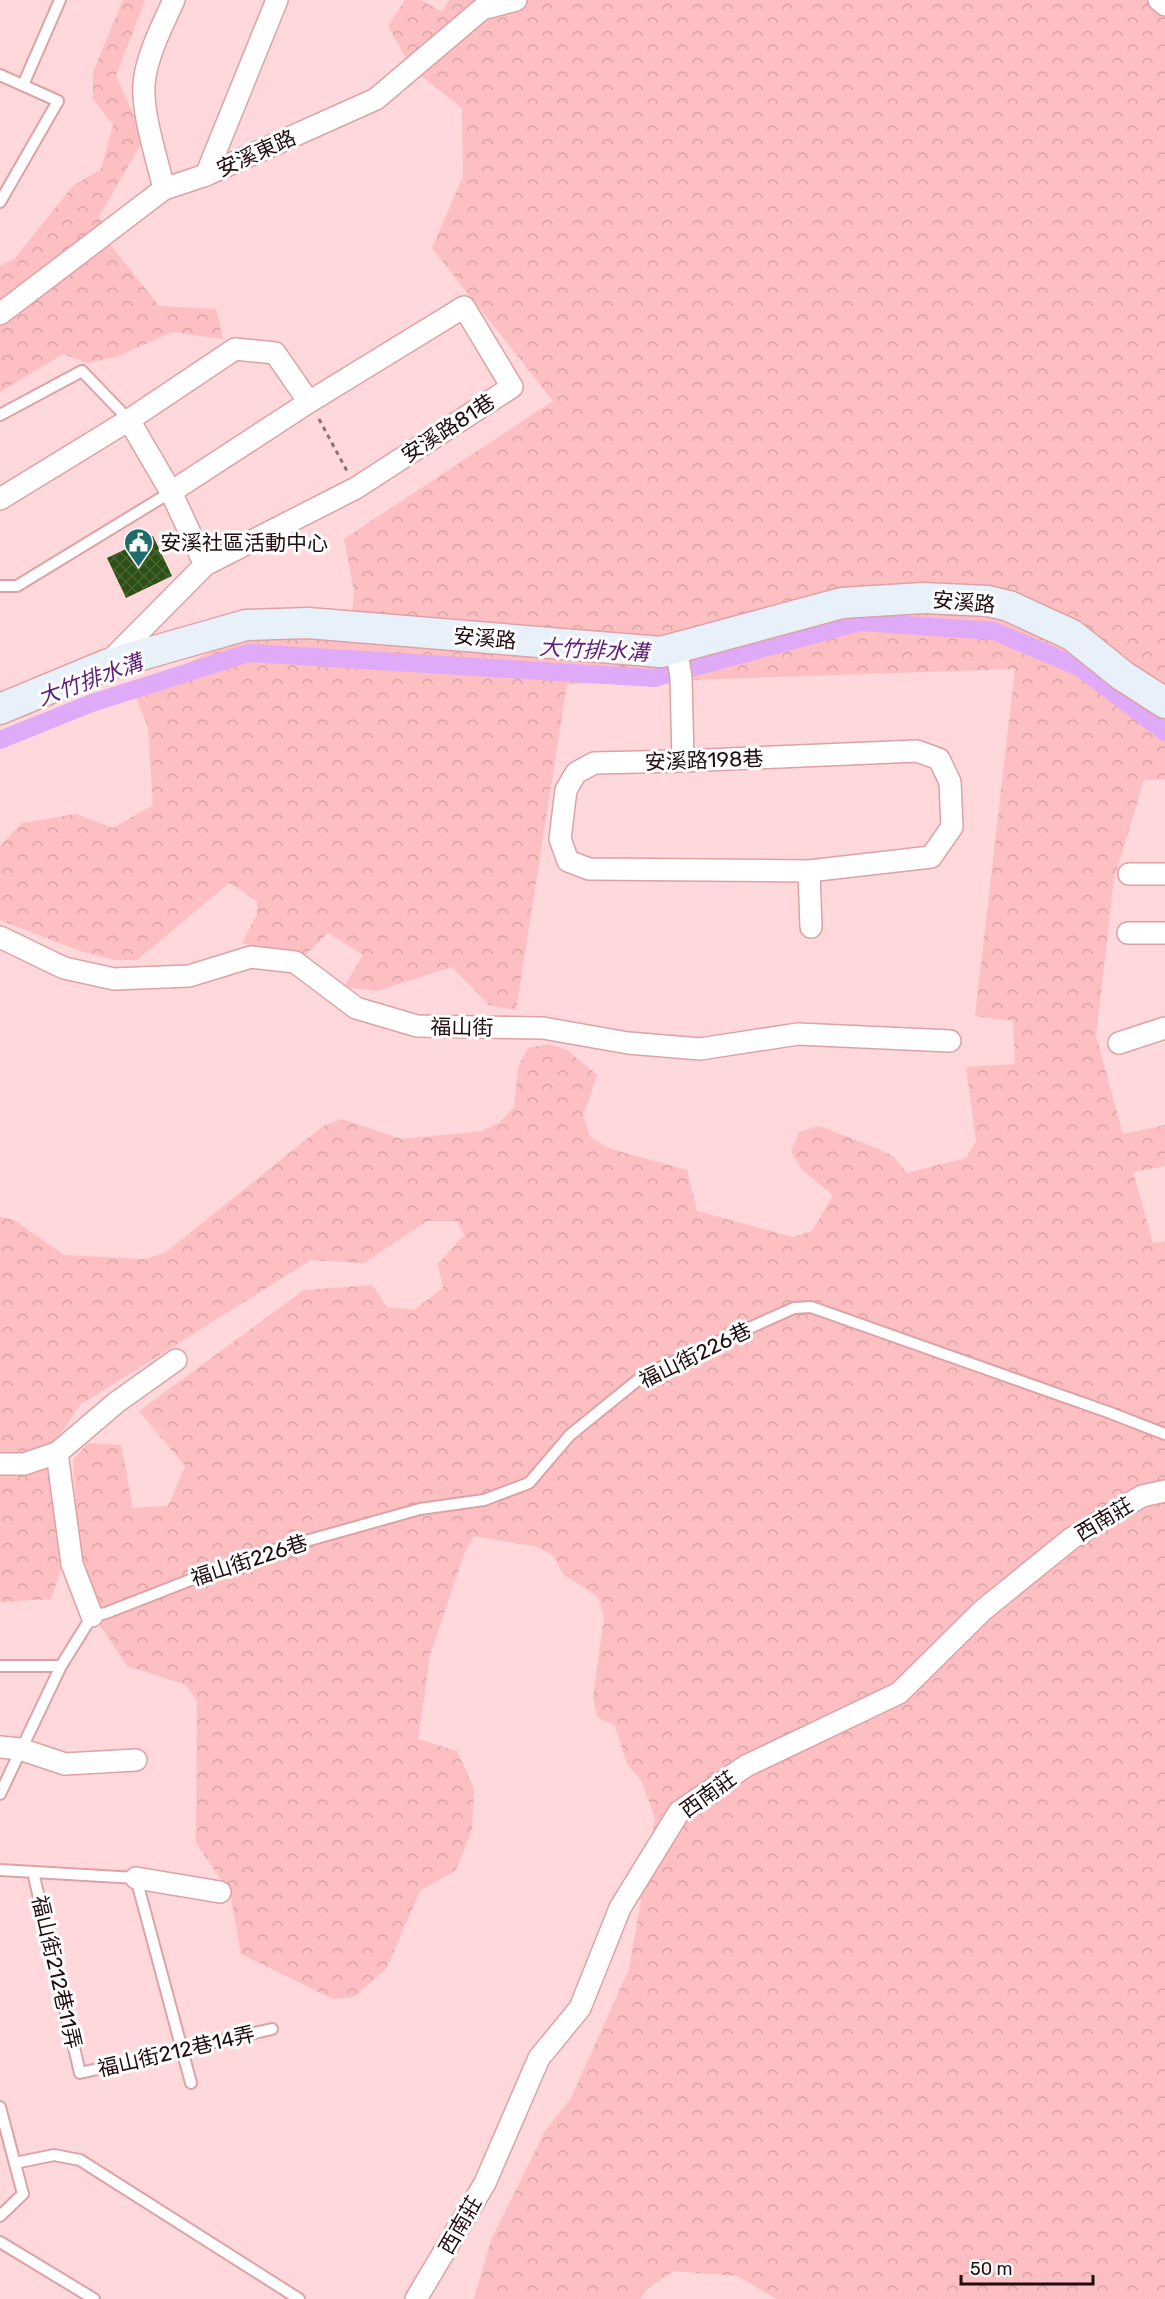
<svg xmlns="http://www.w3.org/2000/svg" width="1165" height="2299" font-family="Rubik,'Noto Sans TC',sans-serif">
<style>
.forest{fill:url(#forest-crowns)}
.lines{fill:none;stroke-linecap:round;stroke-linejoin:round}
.canal{stroke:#dfaaf8;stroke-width:18}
.building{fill:url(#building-cross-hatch)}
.lane-casing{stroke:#dda2a6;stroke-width:14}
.street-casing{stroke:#dda2a6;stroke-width:24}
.secondary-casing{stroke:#dda2a6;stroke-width:33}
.path{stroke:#8e7173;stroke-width:3;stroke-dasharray:4.5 4.5;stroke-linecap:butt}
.lane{stroke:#fff;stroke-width:10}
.street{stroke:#fff;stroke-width:21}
.secondary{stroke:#e8f0fa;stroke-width:30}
.labels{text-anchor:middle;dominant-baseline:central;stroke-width:6;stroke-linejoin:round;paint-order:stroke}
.street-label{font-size:21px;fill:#220d0f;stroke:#fff}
.poi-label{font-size:21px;fill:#220d0f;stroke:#fff;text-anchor:start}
.water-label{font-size:22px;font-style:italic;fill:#5f1d78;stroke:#fff}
</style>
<defs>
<pattern id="forest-crowns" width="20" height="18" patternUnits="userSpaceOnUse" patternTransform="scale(1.5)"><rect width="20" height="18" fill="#fdbfc2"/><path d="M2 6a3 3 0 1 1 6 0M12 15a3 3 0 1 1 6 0" fill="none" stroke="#d9a3a6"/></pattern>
<pattern id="building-cross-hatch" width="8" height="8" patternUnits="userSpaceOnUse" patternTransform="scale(1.5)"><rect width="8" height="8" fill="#2c4f13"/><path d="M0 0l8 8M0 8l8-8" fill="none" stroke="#496434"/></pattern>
</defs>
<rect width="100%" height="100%" fill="#fed8da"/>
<g class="forest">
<polygon points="123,0 145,0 116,76 139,127 141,144 99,216 109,243 159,306 216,309 223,339 172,332 119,356 88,363 63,354 0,392 0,266 15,258 73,186 101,169 113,125 93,99 93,72"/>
<polygon points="405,0 421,0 442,12 449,0 1165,0 1165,779 1144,780 1114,879 1096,1036 1123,1134 1165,1125 1165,1166 1133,1172 1153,1243 1165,1241 1165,2299 777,2299 737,2276 674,2271 648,2288 640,2299 474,2299 491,2240 545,2131 571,2098 629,1969 655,1818 641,1780 627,1764 615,1726 597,1717 593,1697 604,1617 598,1597 563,1574 553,1555 534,1546 474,1536 464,1554 430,1655 418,1739 457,1751 474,1789 472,1830 456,1870 420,1891 386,1969 354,1997 333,1999 241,1954 230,1893 196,1843 197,1701 186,1685 127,1666 93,1614 80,1574 73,1460 88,1443 121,1445 133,1508 168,1506 185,1466 139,1411 304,1290 372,1285 387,1307 414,1310 443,1288 438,1264 464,1235 457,1221 427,1221 364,1263 311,1260 80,1405 49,1451 63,1563 51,1599 0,1602 0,1217 14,1220 64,1255 145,1259 165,1253 323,1126 342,1119 401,1139 482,1131 500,1122 514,1107 518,1067 528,1048 548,1044 567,1050 597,1075 583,1116 590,1137 608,1148 687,1170 697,1211 793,1237 812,1231 833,1195 801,1169 791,1151 799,1132 819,1126 876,1148 893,1156 907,1173 966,1158 976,1141 966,1067 1015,1064 1013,1021 975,1016 1015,669 567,684 516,1010 489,1005 452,967 377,991 344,987 363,955 328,933 300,960 242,943 257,914 257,901 229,883 137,960 115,960 80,951 0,920 0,846 22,823 76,814 113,828 153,805 148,727 132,689 232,642 351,624 354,591 344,539 553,401 432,248 463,176 462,108 412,69 388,26"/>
</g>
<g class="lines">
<polyline class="canal" points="0,740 92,703 249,653 654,678 860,622 994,631 1081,668 1165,732"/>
</g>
<polygon class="building" points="153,536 172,576 126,598 107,558"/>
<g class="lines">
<defs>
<g id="lane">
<polyline points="0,75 58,101 0,202"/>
<polyline points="23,85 60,0"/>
<polyline points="0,415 82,371 129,420"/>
<polyline points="0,586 17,586 171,492"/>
<polyline points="0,1666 61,1666"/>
<polyline points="0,1794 61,1666 92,1616 106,1613 249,1557 420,1509 484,1500 529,1483 570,1435 644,1375 794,1308 811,1307 1108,1412 1165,1434"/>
<polyline points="0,1870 136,1878 191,2083"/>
<polyline points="33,1872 80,2073 272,2029"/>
<polyline points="0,2107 23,2194 0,2216"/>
<polyline points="15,2163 54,2155 80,2160 299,2299"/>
<polyline points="0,2242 94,2299"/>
</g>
<g id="street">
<polyline points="1159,0 1165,5"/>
<polyline points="206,175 277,0"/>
<path d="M164 189C157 159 142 114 144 84 146 57 163 24 174 0"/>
<polyline points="0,314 164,189 206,175 376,99 482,9 516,0"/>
<polyline points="129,420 235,349 275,353 309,402"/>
<polyline points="0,499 129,420 171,492"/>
<polyline points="676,648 681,677 683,761"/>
<polyline points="108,663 205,565 356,488 512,387 464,307 309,402 171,492 205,565"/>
<polyline points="809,871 589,869 568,861 560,839 566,790 576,773 594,763 683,761 917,751 939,759 950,782 952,827 931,857 809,871 811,927"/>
<polyline points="1129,874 1165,874"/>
<polyline points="1128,933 1165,933"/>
<polyline points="0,937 64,968 114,979 189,976 251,957 295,962 356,1008 417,1026 543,1028 628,1043 700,1049 798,1034 950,1041"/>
<polyline points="1119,1043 1165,1028"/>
<polyline points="0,1464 24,1464 57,1453"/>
<polyline points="92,1616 72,1564 57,1453 117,1402 176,1360"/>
<polyline points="0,1747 20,1749 65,1764 136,1760"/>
<polyline points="136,1878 220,1892"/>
<polyline points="416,2299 485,2183 539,2058 580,2008 620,1908 679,1812 746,1766 899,1693 983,1610 1072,1538 1142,1496 1165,1491"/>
</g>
<polyline id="secondary" points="0,709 106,665 246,625 308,623 661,652 842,603 923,598 988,601 1009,606 1072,635 1123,676 1165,703"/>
</defs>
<use href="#lane" class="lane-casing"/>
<use href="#street" class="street-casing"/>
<use href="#secondary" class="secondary-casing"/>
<polyline class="path" points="319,419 347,471"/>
<use href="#lane" class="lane"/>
<use href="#street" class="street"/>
<use href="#secondary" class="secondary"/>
</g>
<defs>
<symbol id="civic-pin" viewBox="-11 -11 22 30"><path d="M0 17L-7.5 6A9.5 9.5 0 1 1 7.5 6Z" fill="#206c6c" stroke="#fff"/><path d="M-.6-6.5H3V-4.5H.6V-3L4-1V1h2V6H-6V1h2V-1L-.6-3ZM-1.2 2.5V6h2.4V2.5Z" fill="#fff"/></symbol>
</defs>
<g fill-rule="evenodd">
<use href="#civic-pin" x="122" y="526" width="33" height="45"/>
</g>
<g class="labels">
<g class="street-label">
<text transform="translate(256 153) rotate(-24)">安溪東路</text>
<text transform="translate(448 428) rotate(-33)">安溪路81巷</text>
<text transform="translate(964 602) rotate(5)">安溪路</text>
<text transform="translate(485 638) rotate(5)">安溪路</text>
<text transform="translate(704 760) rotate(-2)">安溪路198巷</text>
<text transform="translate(462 1027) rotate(1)">福山街</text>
<text transform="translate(695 1355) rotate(-26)">福山街226巷</text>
<text transform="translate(1104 1519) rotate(-31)">西南莊</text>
<text transform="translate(249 1560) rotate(-18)">福山街226巷</text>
<text transform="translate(708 1794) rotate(-36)">西南莊</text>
<text transform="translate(57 1972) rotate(77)">福山街212巷11弄</text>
<text transform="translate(176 2051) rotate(-13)">福山街212巷14弄</text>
<text transform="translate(460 2225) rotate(-60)">西南莊</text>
</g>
<g class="poi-label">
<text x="160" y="542">安溪社區活動中心</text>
</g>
<g class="water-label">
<text transform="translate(594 650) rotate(3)">大竹排水溝</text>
<text transform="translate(90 680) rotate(-20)">大竹排水溝</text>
</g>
</g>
<path d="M961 2275v9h132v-9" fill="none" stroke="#220d0f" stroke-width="3"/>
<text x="970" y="2275" font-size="18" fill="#220d0f" stroke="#ffffff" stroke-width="4.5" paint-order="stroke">50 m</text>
</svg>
